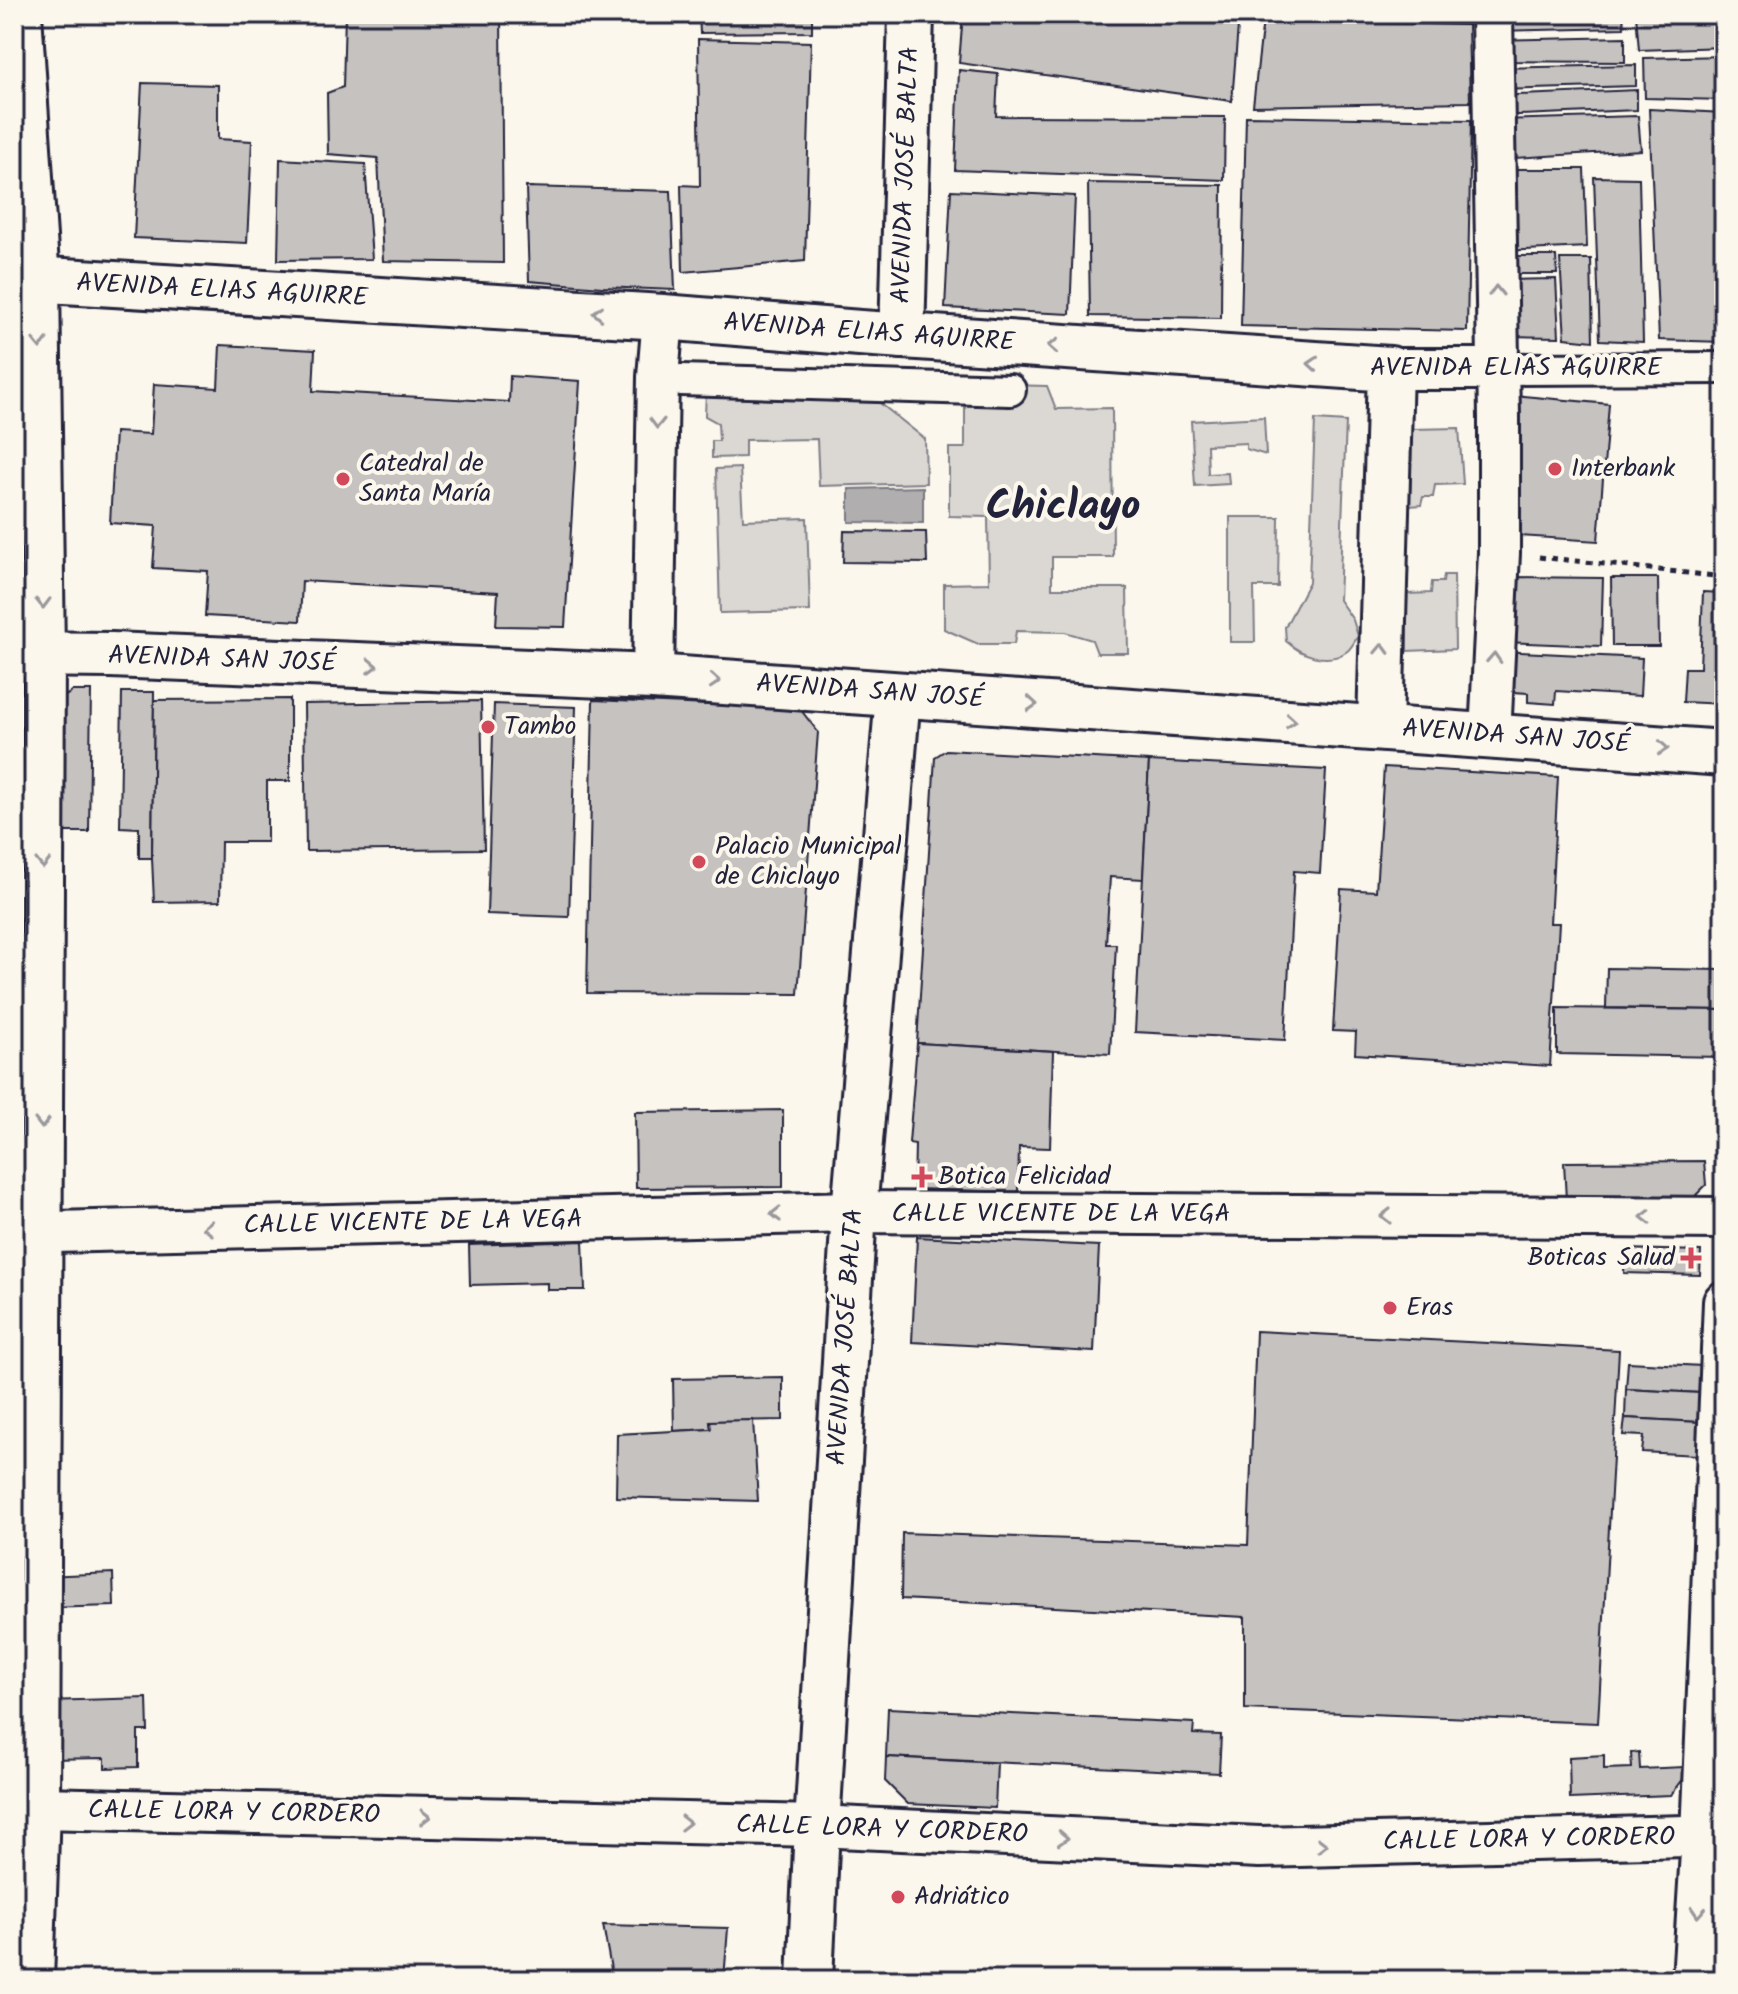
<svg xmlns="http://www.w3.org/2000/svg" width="1738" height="1994" font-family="Kalam,sans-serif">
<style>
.green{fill:#dbd8d3;stroke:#7e7d87;stroke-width:2}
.water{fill:#b1aeb0;stroke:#787681;stroke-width:2}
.building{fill:#c6c2c0;stroke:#22223b;stroke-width:2}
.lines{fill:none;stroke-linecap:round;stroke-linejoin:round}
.pedestrian-casing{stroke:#22223b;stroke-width:36}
.minor-casing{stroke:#22223b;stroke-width:46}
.secondary-casing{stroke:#22223b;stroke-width:50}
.path{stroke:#22223b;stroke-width:5;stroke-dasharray:6 6;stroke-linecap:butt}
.pedestrian{stroke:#fbf7ec;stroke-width:30}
.minor{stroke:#fbf7ec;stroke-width:40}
.secondary{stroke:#fbf7ec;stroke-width:44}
.oneway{stroke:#99979c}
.poi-dot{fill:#d1495b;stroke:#fbf7ec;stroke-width:3}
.labels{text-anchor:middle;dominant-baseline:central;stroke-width:8;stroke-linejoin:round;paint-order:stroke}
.street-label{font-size:26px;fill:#22223b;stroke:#fbf7ec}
.poi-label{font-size:26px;fill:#22223b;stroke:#fbf7ec;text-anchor:start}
.town-label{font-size:42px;font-weight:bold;fill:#22223b;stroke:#fbf7ec}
</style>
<rect width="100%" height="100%" fill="#fbf7ec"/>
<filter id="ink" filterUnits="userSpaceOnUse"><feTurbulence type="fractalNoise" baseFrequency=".0125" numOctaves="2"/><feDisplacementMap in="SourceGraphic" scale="16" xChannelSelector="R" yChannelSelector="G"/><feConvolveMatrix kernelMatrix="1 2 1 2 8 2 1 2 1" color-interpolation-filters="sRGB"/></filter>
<g filter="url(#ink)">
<g class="green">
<polygon points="973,384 1047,386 1056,409 1112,408 1113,557 1052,557 1052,588 1127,588 1128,653 1097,653 1092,640 1065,632 1016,631 1014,644 978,644 944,629 944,584 989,583 988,517 949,516 949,448 965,448 965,392"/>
<polygon points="706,391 871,396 925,439 926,483 819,486 817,439 745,440 745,457 712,458 712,441 719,441 718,423 705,416"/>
<polygon points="1264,417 1266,455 1246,449 1246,443 1207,445 1208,474 1228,473 1229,484 1195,486 1191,421"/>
<path d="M1315 420 1346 422 1339 600 1353 620 1358 636C1354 642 1351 649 1346 652 1327 665 1301 655 1286 641L1285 627 1309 582Z"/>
<polygon points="1459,428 1463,484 1435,485 1433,497 1423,497 1421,505 1410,506 1412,429"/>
<polygon points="740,468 743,520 807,518 810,611 720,613 716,469"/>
<polygon points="1230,517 1279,517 1278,587 1254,587 1255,642 1230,642"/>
<polygon points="1444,575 1454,575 1455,649 1407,651 1407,594 1431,593 1432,582 1443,582"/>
</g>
<polygon class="water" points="923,487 923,523 849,522 849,489"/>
<g class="building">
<polygon points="345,14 501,14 503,263 383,261 378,158 328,154 327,93 343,87"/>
<polygon points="699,14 812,14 812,32 700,33"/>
<polygon points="963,14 1239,14 1232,101 959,63"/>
<polygon points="1497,14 1623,14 1624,28 1498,31"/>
<polygon points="1636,14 1724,14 1724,47 1639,50"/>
<polygon points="1263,20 1468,25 1470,102 1253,106"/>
<polygon points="1625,37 1625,62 1496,61 1495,40"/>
<polygon points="698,39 811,42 805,261 683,272 681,185 700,186"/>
<polygon points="1724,56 1724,100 1645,98 1644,58"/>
<polygon points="1636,65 1636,86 1496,90 1495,68"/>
<polygon points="959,70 998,74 996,116 1225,117 1224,180 955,170"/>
<polygon points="142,83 218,85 218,139 252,141 247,243 134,238"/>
<polygon points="1637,90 1637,110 1497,116 1496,96"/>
<polygon points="1649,109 1724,113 1724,342 1659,340"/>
<polygon points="1246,116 1471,120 1467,331 1241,326"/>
<polygon points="1638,116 1641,150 1498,159 1497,120"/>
<polygon points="280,159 365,164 372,259 278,260"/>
<polygon points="1499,169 1584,169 1587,247 1503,251"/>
<polygon points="1594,177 1639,178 1643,342 1600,340"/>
<polygon points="1088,183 1222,185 1221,318 1090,316"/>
<polygon points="526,187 671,191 675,290 602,287 529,281"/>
<polygon points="951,190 1075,196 1070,314 945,308"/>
<polygon points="1515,256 1556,256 1557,274 1505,274"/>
<polygon points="1560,259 1591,259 1593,341 1565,338"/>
<polygon points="1556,279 1559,337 1503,336 1502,280"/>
<polygon points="220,345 315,350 313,391 509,402 510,376 580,381 565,627 496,626 498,592 302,581 300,621 205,616 208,571 153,568 156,526 110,523 115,432 151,434 154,384 218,388"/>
<polygon points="1513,395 1609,404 1598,541 1502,535"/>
<polygon points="844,531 926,532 927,563 843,562"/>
<polygon points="1506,577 1603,578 1601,646 1504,642"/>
<polygon points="1611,578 1658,578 1659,646 1612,646"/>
<polygon points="1703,592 1724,593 1724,704 1683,702 1685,668 1700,668"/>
<polygon points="1501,651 1642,658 1640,696 1556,691 1555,704 1528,702 1528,693 1499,691"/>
<polygon points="72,691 91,691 89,832 55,832 56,704"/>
<polygon points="122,692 154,692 152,858 139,858 139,828 120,827"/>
<polygon points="290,699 290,781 267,781 267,842 221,842 220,901 154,902 152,858 154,700"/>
<polygon points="593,700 800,709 818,732 798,994 587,993"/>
<polygon points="481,701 484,849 306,851 304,704"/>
<polygon points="494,704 576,707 569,917 487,914"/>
<polygon points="946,750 1149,761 1143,879 1110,877 1106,944 1116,944 1110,1054 917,1043 935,757"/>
<polygon points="1149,761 1326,770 1320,873 1294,871 1285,1040 1135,1032"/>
<polygon points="1384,767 1558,777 1550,923 1559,923 1550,1066 1355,1054 1356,1032 1333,1031 1341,889 1376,891"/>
<polygon points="1607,968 1724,970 1724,1010 1606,1008"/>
<polygon points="1557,1008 1723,1010 1722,1057 1557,1054"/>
<polygon points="917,1043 1053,1051 1050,1148 1019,1147 1018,1192 914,1189 915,1144 909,1143"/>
<polygon points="783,1110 783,1187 636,1188 635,1112"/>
<polygon points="1704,1161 1706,1185 1692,1199 1566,1200 1564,1162"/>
<polygon points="917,1237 1099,1246 1094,1352 912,1342"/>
<polygon points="583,1241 585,1290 547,1290 547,1283 470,1285 469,1245"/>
<polygon points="1625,1249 1701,1251 1700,1275 1624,1273"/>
<polygon points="1256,1331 1619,1350 1598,1723 1245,1709 1245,1617 901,1599 902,1533 1248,1545"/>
<polygon points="1628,1362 1702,1366 1700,1393 1626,1389"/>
<polygon points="783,1377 783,1420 710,1421 711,1429 674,1431 673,1379"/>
<polygon points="1626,1389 1700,1393 1699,1422 1625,1418"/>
<polygon points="1625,1418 1699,1422 1697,1455 1642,1452 1644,1436 1623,1435"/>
<polygon points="753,1420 758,1501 616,1497 617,1434 711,1429 710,1421"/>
<polygon points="113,1573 114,1606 45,1608 44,1576"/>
<polygon points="147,1698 148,1731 138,1731 138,1767 105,1768 105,1758 48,1759 46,1701"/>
<polygon points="888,1708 1194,1723 1193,1734 1221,1735 1219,1773 886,1757"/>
<polygon points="1639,1752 1640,1769 1684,1767 1684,1778 1671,1795 1570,1799 1569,1757 1604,1755 1604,1769 1632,1768 1631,1753"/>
<polygon points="886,1757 997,1763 995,1808 908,1804 885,1781"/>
<polygon points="1712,1847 1724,1848 1724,1980 1710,1980"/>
<polygon points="603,1925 728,1928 724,1980 613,1980"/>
</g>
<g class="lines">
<defs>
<g id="pedestrian">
<polyline points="1498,369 1724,368"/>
<polyline points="681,380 1010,390"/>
</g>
<g id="minor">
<polyline points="21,14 39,281 44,654 39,1808 33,1980"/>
<polyline points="1390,369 1498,369"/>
<polyline points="653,677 658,377 663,317"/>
<polyline points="1490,736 1499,553 1499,417 1492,14"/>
<polyline points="14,1233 854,1212 1724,1218"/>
<polyline points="39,1808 817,1826 1259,1847 1724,1835"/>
<polyline points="1693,1980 1702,1836 1724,1302"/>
</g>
<g id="secondary">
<polyline points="14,278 663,317 860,333 1390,369 1380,727"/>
<polyline points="902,336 911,14"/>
<polyline points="14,654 111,655 653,677 1724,753"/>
<polyline points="810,1980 817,1826 854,1212 898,695"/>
</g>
</defs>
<use href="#pedestrian" class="pedestrian-casing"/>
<use href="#minor" class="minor-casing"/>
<use href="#secondary" class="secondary-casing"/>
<polyline class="path" points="1539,557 1724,577"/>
<use href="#pedestrian" class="pedestrian"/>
<use href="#minor" class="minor"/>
<use href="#secondary" class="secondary"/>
</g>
<defs><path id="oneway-chevron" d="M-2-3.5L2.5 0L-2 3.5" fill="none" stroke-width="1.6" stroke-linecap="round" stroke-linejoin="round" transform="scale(2)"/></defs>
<g class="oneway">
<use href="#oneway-chevron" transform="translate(1496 291) rotate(-91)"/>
<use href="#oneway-chevron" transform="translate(598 313) rotate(-177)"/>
<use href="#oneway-chevron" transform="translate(40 343) rotate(89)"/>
<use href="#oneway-chevron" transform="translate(1053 346) rotate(-176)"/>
<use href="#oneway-chevron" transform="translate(1313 364) rotate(-176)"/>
<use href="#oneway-chevron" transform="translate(657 423) rotate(91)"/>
<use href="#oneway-chevron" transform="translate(43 603) rotate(89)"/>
<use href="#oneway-chevron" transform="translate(1382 649) rotate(-88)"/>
<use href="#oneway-chevron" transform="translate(1494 658) rotate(-87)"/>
<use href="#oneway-chevron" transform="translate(372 666) rotate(2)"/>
<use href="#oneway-chevron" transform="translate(715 681) rotate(4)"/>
<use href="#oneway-chevron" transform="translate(1032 704) rotate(4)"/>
<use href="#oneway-chevron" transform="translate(1291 721) rotate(4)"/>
<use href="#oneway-chevron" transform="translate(1663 748) rotate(4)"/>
<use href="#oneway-chevron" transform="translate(43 863) rotate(90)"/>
<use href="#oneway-chevron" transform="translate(42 1123) rotate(90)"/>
<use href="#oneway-chevron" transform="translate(776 1214) rotate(179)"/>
<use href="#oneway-chevron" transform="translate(1386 1216) rotate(-180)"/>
<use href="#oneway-chevron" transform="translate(1646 1217) rotate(-180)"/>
<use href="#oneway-chevron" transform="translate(208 1228) rotate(179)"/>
<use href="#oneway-chevron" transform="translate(425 1817) rotate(1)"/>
<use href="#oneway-chevron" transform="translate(685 1823) rotate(1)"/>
<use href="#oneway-chevron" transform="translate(1063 1838) rotate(3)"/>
<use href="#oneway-chevron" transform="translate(1322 1845) rotate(-1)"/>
<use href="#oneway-chevron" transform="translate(1698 1912) rotate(94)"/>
</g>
</g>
<g class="poi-dot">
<circle cx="1555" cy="469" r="8"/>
<circle cx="343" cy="479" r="8"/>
<circle cx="488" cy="727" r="8"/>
<circle cx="699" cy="862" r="8"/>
<path d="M918 1165h8v8h8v8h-8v8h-8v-8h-8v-8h8z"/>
<path d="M1687 1246h8v8h8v8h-8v8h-8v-8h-8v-8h8z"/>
<circle cx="1390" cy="1308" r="8"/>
<circle cx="898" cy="1897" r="8"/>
</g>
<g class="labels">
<g class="street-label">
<text transform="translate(906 175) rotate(-88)">AVENIDA JOSÉ BALTA</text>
<text transform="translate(222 291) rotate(3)">AVENIDA ELIAS AGUIRRE</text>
<text transform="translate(869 333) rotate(4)">AVENIDA ELIAS AGUIRRE</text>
<text x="1516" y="368">AVENIDA ELIAS AGUIRRE</text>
<text transform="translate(222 660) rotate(2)">AVENIDA SAN JOSÉ</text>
<text transform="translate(870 692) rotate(4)">AVENIDA SAN JOSÉ</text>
<text transform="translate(1516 737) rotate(4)">AVENIDA SAN JOSÉ</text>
<text x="1061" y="1214">CALLE VICENTE DE LA VEGA</text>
<text transform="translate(413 1223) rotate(-1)">CALLE VICENTE DE LA VEGA</text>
<text transform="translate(846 1337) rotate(-86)">AVENIDA JOSÉ BALTA</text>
<text transform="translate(234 1813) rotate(1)">CALLE LORA Y CORDERO</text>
<text transform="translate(882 1830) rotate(2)">CALLE LORA Y CORDERO</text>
<text transform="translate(1529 1840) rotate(-1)">CALLE LORA Y CORDERO</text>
</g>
<g class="poi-label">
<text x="359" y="464">Catedral de<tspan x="359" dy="30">Santa María</tspan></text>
<text x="1571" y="469">Interbank</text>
<text x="504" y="727">Tambo</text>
<text x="715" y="847">Palacio Municipal<tspan x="715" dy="30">de Chiclayo</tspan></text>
<text x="938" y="1177">Botica Felicidad</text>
<text x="1675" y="1258" text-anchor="end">Boticas Salud</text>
<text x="1406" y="1308">Eras</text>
<text x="914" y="1897">Adriático</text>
</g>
<g class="town-label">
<text x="1063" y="507">Chiclayo</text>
</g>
</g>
<rect width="1738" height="1994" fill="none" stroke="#fbf7ec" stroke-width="48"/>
<rect x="24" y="24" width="1690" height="1946" fill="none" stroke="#22223b" stroke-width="3" filter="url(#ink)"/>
</svg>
